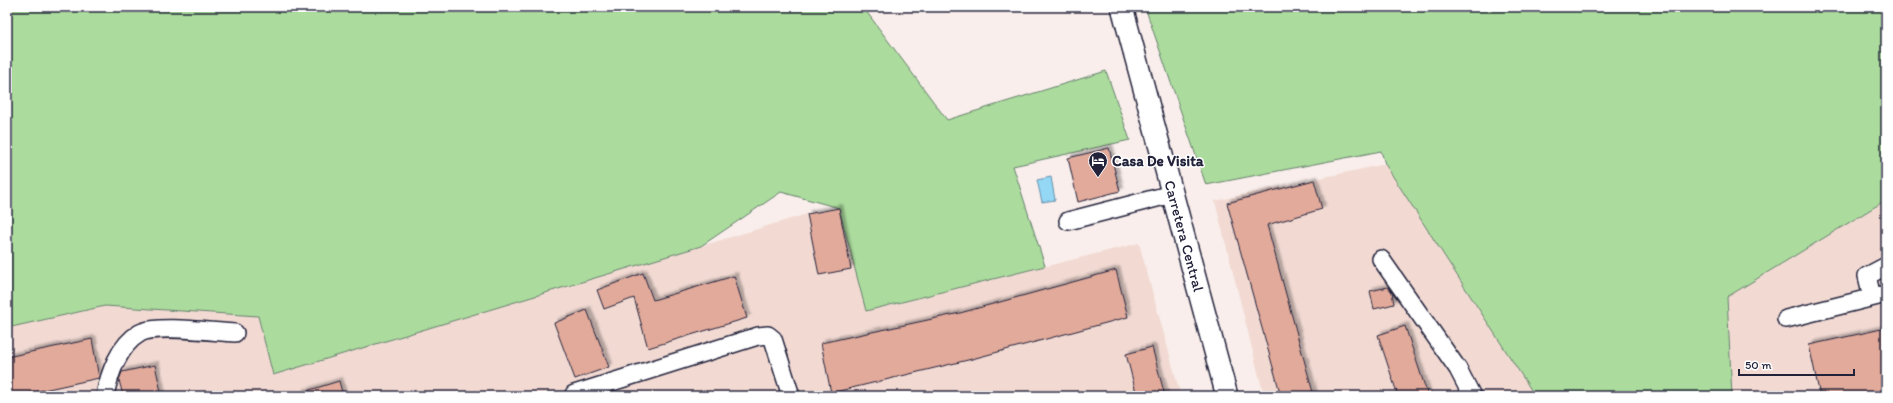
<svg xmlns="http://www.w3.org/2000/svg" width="1893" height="403" font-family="Itim,sans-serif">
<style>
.built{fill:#f2dad3}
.green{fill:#abdc9d;stroke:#667f6c}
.water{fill:#94d8f6;stroke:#668fab}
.building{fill:#e2aa9a;stroke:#22223b;filter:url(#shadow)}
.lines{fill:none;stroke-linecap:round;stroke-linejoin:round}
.minor-casing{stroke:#22223b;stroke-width:20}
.major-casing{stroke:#22223b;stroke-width:24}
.minor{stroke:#fff;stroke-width:17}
.major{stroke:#fff;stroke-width:21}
.labels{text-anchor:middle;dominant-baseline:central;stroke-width:3;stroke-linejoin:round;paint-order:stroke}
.poi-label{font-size:15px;font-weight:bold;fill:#22223b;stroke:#fff;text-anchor:start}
.street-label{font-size:15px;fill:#22223b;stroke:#fff}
</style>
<defs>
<filter id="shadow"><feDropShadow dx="3.5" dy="-3.5" stdDeviation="1" flood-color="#0004"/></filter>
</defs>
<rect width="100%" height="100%" fill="#f9eeeb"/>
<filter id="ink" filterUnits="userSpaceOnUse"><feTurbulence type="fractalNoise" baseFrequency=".025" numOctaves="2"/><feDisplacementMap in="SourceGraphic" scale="8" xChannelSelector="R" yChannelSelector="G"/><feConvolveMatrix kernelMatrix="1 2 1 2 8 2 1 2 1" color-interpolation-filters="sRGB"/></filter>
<g filter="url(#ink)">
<g class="built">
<polygon points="1385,164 1535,396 1264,396 1215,201"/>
<polygon points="1886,200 1886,396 1732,396 1727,297"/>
<polygon points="839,208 866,311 1139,243 1181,396 7,396 7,328 105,306 258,316 273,375 807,214"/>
</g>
<g class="green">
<polygon points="7,7 863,7 947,120 1106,71 1130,140 1013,166 1045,266 866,311 839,208 781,192 701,246 273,375 258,316 105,306 7,328"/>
<polygon points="1145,7 1886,7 1886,200 1727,297 1732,396 1535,396 1385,164 1381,151 1206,185"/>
</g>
<polygon class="water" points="1051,177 1055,200 1042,202 1037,180"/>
<g class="building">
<polygon points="1109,148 1120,191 1078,202 1068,158"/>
<polygon points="1314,180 1322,209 1267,225 1314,396 1281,396 1227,203"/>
<polygon points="839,208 851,269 819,275 807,214"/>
<polygon points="1116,270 1128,317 972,359 831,393 821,343 960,313"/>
<polygon points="643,273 653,300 734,276 747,318 648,348 634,298 604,309 597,290"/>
<polygon points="1388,287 1392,292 1394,304 1374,309 1370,291"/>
<polygon points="587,310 609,367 575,379 554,323"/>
<polygon points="1405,326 1428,396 1398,396 1378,335"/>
<polygon points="1886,328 1886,396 1820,396 1809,345"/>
<polygon points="92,339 99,378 16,396 7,396 7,357"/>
<polygon points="1152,347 1165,396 1137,396 1126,354"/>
<polygon points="155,365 162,396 123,396 119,380 122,372"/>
<polygon points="339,381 343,396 300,396 300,393"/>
</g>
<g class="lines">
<defs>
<g id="minor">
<polyline points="1068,221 1172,194"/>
<polyline points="1381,259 1458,369 1472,396"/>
<polyline points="1872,297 1867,276 1886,266"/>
<polyline points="1786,319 1886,294"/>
<polyline points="574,394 758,336 768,335 773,339 791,396"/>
<path d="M105 396C109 374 119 345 140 333 157 324 213 332 235 333"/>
</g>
<polyline id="major" points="1122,7 1227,396"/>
</defs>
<use href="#minor" class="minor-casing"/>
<use href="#major" class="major-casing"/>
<use href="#minor" class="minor"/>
<use href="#major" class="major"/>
</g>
</g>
<defs>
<symbol id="hotel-pin" viewBox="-11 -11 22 30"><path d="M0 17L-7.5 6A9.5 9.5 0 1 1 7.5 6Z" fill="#22223b" stroke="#fff"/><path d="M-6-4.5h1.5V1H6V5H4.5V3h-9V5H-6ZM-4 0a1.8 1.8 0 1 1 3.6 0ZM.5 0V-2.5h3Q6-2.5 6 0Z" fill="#fff"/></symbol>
</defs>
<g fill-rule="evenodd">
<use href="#hotel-pin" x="1087" y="150" width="22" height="30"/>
</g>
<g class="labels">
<g class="poi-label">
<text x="1112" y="161">Casa De Visita</text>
</g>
<g class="street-label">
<text transform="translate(1184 236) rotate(75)">Carretera Central</text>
</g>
</g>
<rect width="1893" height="403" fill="none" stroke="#fff" stroke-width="24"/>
<rect x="12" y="12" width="1869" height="379" fill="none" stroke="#22223b" stroke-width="1.5" filter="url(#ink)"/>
<path d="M1739 369v6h115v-6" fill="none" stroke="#22223b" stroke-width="2"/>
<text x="1745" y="369" font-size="12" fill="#22223b" stroke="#ffffff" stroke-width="3" paint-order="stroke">50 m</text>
</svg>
